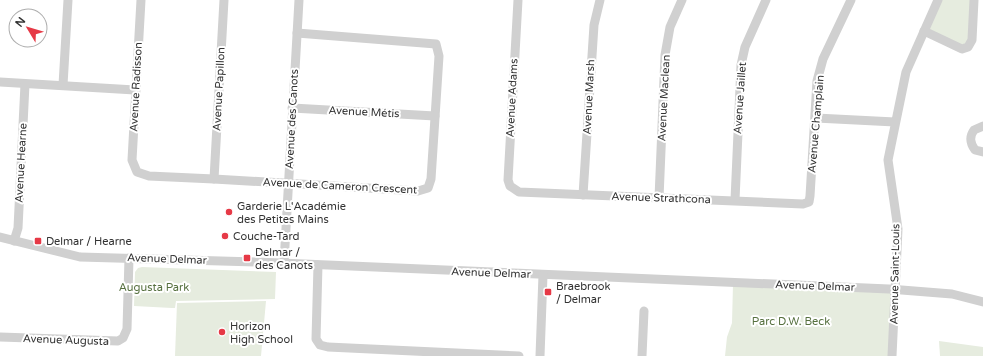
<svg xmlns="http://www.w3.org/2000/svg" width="983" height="356" font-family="'Varela Round',sans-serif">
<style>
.green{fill:#e6ecdf}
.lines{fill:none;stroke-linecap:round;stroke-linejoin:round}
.minor{stroke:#d0d0d0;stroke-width:9}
.poi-dot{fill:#e63946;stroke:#fff;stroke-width:1.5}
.labels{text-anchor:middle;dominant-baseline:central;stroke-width:4;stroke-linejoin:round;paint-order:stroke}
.street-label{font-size:11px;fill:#333;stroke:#fff}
.poi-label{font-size:11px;fill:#333;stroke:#fff;text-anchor:start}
.park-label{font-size:11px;fill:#56703f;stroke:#fff}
</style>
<rect width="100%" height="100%" fill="#fff"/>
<g class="green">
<polygon points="939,0 974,0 968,47 924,31"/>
<polygon points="142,267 276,272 275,299 176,301 175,308 172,308 134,306 135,272 138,268"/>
<polygon points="733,284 895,289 892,356 725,356 727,337 732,323"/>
<polygon points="266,301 261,356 175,356 177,303"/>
<polygon points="939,341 983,347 983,356 940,356"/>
</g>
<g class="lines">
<g class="minor">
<polyline points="141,0 132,160 137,172 149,176 214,179 418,191 428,188 431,179 439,56 436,44 297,33"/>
<polyline points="518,0 508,180 510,186 519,192 803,204 809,202 810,196 817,81 823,59 851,0"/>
<polyline points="924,31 962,49 968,47 972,40 974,0"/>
<polyline points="0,82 135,90"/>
<polyline points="63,85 68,0"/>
<polyline points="292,108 435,116"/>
<polyline points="816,118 895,122"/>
<path d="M983 126 974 130C969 137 970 143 975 150L983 152"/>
<polyline points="214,179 224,0"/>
<polyline points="583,195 594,25 600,0"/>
<polyline points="659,198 665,55 670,27 682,0"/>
<polyline points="735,200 741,65 745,47 766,0"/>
<polyline points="0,237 80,257 257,262 889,289 952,294 983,302"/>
<polyline points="14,241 18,228 25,84"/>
<polyline points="284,263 299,0"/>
<polyline points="318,265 316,339 320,345 328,347 519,356"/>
<polyline points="0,337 118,341 123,338 127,329 129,258"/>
<polyline points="540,356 543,275"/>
<polyline points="642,356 644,311"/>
<polyline points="892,356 898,229 888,160 906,72 938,0"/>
</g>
</g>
<g class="poi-dot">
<circle cx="229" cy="212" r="4"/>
<circle cx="225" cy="236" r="4"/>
<rect x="34" y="237" width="8" height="8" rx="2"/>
<rect x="243" y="254" width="8" height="8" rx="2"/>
<rect x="544" y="288" width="8" height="8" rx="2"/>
<circle cx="222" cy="332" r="4"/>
</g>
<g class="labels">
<g class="street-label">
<text transform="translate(136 87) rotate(-87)">Avenue Radisson</text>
<text transform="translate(219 89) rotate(-87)">Avenue Papillon</text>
<text transform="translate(589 97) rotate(-87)">Avenue Marsh</text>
<text transform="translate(512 98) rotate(-87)">Avenue Adams</text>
<text transform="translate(664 98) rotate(-87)">Avenue Maclean</text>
<text transform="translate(740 98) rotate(-86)">Avenue Jaillet</text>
<text transform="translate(364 112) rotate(3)">Avenue Métis</text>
<text transform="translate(292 119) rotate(-87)">Avenue des Canots</text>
<text transform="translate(816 124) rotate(-85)">Avenue Champlain</text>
<text transform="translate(21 163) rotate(-87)">Avenue Hearne</text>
<text transform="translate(340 186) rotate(3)">Avenue de Cameron Crescent</text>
<text transform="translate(661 198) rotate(2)">Avenue Strathcona</text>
<text transform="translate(167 259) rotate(2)">Avenue Delmar</text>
<text transform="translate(491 273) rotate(2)">Avenue Delmar</text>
<text transform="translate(895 274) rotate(-89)">Avenue Saint-Louis</text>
<text transform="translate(815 286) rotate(2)">Avenue Delmar</text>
<text transform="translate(66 340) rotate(2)">Avenue Augusta</text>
</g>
<g class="poi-label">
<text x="237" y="206">Garderie L'Académie<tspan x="237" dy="13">des Petites Mains</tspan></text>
<text x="233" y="236">Couche-Tard</text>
<text x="46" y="241">Delmar / Hearne</text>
<text x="255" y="252">Delmar /<tspan x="255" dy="13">des Canots</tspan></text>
<text x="556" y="286">Braebrook<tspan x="556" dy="13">/ Delmar</tspan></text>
<text x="230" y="326">Horizon<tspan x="230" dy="13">High School</tspan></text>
</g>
<g class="park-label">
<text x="154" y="287">Augusta Park</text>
<text x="791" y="321">Parc D.W. Beck</text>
</g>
</g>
<g transform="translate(28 28) rotate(308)"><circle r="19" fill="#ffffff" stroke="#adadad"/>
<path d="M0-3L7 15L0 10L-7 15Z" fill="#e63946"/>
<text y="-6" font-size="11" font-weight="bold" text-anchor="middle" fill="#333333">N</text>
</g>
</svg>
